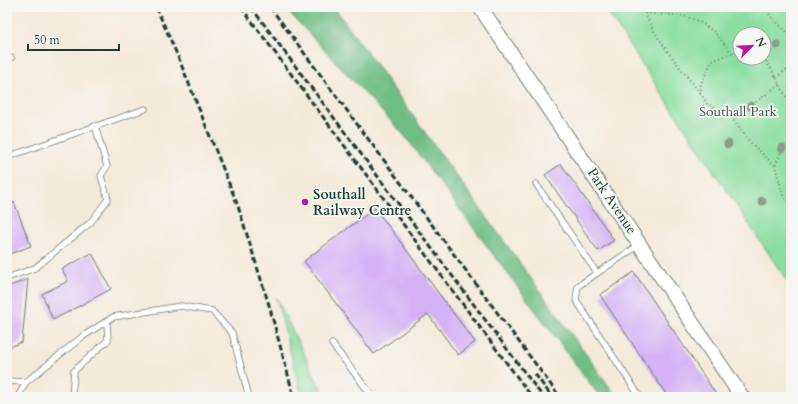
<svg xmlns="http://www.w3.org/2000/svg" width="798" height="404" font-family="Cardo,serif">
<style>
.green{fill:#8adea0;stroke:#548e6a;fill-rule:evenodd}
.forest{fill:#6fbd86;stroke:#477d5d}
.building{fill:#d4b2f5}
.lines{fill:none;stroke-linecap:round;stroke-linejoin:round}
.service-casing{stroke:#6a7a6e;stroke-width:7}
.tertiary-casing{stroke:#6a7a6e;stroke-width:16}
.path{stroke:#6a7a6e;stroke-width:2;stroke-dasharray:1 3;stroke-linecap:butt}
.service{stroke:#fff;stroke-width:5.5}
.tertiary{stroke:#fff;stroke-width:14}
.rail{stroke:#1f3d34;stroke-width:3;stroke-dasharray:6 3;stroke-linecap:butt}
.tree{fill:#8a9c8a}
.poi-dot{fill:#b5179e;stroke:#f6f6f2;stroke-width:1.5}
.labels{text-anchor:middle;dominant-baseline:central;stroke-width:3.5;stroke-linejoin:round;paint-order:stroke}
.park-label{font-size:14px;fill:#345d4a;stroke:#f6f6f2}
.poi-label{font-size:14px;font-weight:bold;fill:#1f3d34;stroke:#f6f6f2;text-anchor:start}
.street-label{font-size:14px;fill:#1f3d34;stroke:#f6f6f2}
</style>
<rect width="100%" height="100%" fill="#f6f6f2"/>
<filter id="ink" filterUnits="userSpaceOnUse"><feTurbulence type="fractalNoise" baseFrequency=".025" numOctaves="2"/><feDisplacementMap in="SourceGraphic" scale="8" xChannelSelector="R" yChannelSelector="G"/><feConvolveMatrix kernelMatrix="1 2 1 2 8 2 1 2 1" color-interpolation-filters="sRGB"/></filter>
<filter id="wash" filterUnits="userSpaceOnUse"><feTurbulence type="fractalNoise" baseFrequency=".012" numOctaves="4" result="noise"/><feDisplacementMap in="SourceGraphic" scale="16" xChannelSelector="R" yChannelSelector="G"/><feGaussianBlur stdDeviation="0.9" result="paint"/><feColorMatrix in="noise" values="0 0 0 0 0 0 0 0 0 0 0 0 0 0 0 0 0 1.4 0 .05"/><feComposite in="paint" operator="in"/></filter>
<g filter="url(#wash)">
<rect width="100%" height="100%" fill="#f4ead9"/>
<g class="green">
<path d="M604 7H791V287ZM740 34H764V58H740Z"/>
<polygon points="276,297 325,397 302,397"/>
</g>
<polygon class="forest" points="284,7 334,7 617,397 600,397 404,135"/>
<g id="blocks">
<g class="building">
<polygon points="561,164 614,240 598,251 545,175"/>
<polygon points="14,202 31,246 7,255 7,205"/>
<polygon points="375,208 475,342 458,355 428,314 374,354 304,261"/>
<polygon points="92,253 111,289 53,320 42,294 68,281 62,269"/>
<polygon points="634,272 718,397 668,397 600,295"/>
<polygon points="28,279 22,342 7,348 7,287"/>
</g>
</g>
</g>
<g filter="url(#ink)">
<use href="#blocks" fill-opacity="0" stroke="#6a7a6e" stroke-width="1"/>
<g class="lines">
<defs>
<g id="service">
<polyline points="7,60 11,58"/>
<polyline points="7,157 145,109"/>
<polyline points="536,184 597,273"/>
<polyline points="639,245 578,286 576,300 640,397"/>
<polyline points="7,278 35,268 91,222 108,199 101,176 107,166 95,126"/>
<polyline points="332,344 373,397"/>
<polyline points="7,381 26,382"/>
<polyline points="18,397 26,382 82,337 113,317 181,306 212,311 232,333 249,397"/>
<polyline points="72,397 74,371 108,340 107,321"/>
</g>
<polyline id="tertiary" points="480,7 742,397"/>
</defs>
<use href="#service" class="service-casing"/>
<use href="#tertiary" class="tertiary-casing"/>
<g class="path">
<polyline points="635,7 645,13 685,16 700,22 715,33 732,53"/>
<polyline points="765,7 770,16 791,36"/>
<path d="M645 13C656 40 683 71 701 94"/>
<polyline points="740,53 732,53 712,61 701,83 701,94 707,104 729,114 748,108 750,104 753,104 780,84"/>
<polyline points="764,58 776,77 791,106"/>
<polyline points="776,77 791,67"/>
<polyline points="729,114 750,142 775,166"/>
<polyline points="791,141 780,154 775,166 784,198 791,202"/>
</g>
<use href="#service" class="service"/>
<use href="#tertiary" class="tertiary"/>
<g class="rail">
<polyline points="156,7 179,59 238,206 269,305 294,397"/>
<polyline points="241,7 532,397"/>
<polyline points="251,7 543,397"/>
<polyline points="270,7 560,397"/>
<polyline points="535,374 552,397"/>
</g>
</g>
<g class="tree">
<circle cx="777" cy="45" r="4.5"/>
<circle cx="751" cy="106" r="4.5"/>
<circle cx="728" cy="144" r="4.5"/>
<circle cx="782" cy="148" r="4.5"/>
<circle cx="762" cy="201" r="4.5"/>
</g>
</g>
<circle class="poi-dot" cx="305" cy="202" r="4"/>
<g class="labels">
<g class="park-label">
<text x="738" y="111">Southall Park</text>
</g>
<g class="poi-label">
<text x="313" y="194">Southall<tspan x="313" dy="16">Railway Centre</tspan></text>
</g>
<g class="street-label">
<text transform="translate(612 201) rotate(56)">Park Avenue</text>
</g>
</g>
<rect width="798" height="404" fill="none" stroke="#f6f6f2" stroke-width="24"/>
<g transform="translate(752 46) rotate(66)"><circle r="19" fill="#f6f6f2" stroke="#a0aca6"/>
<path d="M0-3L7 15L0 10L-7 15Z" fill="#b5179e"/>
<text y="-6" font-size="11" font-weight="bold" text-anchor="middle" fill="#1f3d34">N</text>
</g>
<path d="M28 44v6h91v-6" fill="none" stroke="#1f3d34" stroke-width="2"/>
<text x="34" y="44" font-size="12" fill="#1f3d34" stroke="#f6f6f2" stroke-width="3" paint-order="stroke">50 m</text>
</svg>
